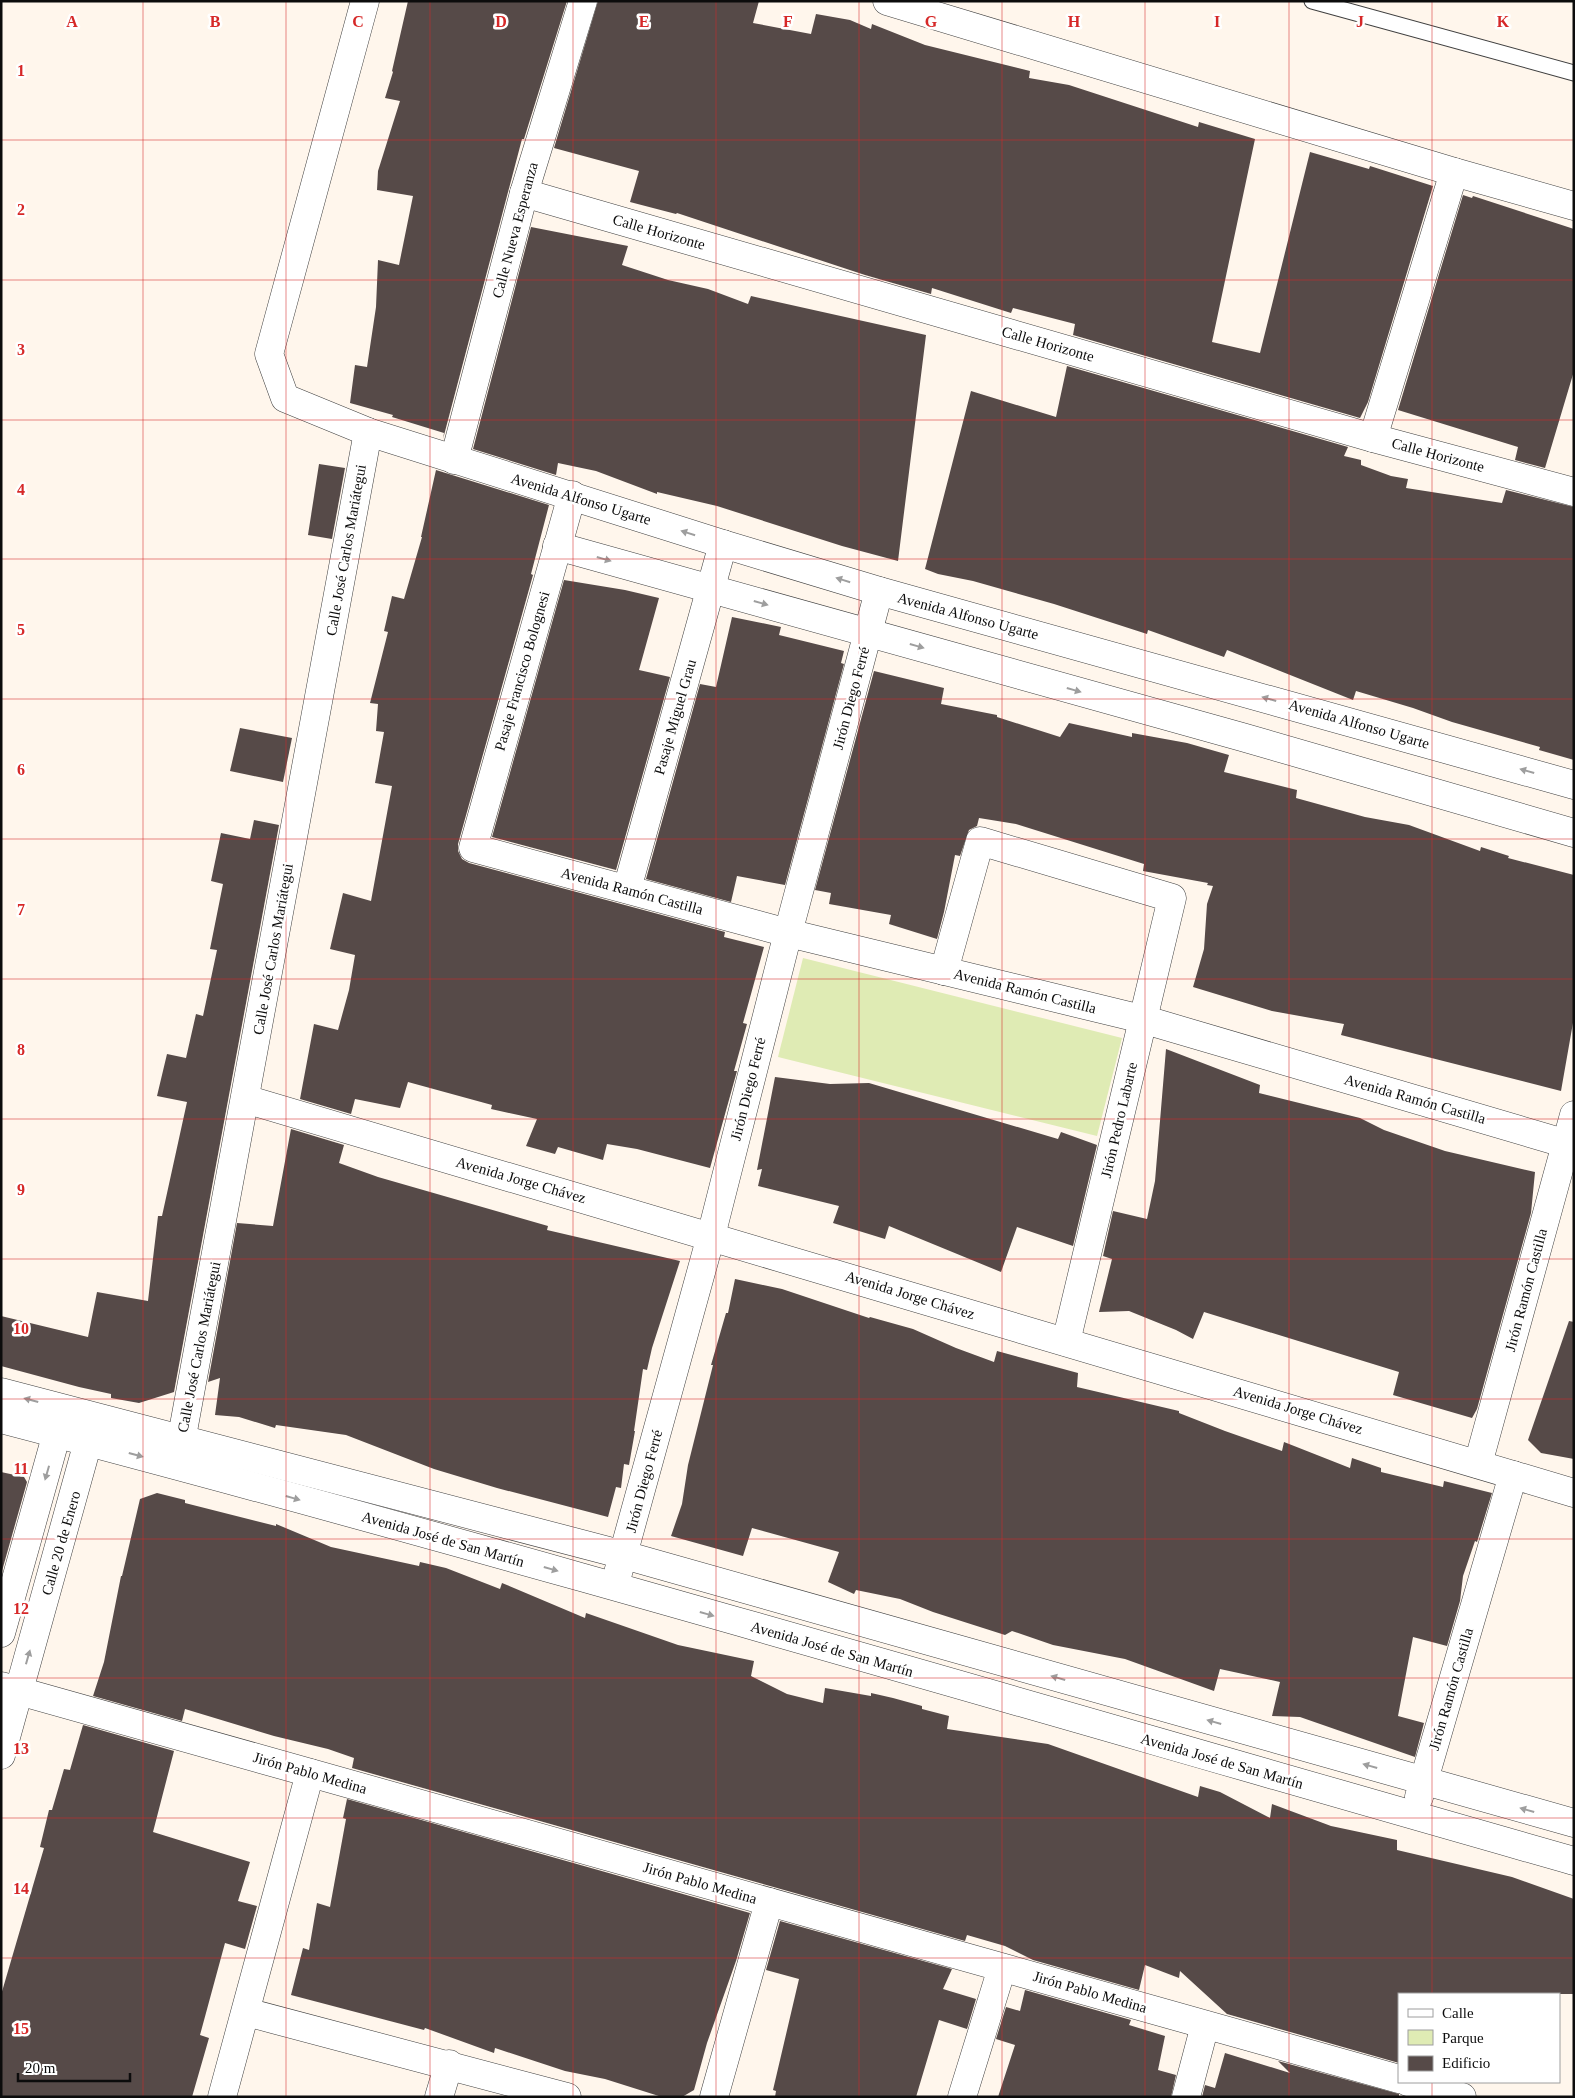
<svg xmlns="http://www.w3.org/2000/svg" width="1575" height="2098" font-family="'Times New Roman',serif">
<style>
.green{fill:#dfebb4}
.building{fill:#564a48}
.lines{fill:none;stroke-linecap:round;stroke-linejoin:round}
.lane-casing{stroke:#3f3f3f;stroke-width:17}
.street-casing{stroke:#3f3f3f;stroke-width:29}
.lane{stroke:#fff;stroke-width:15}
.street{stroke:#fff;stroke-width:28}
.oneway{fill:#9e9e9e}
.grid{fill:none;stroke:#d62828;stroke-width:1;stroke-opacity:0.55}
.labels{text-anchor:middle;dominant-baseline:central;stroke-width:5;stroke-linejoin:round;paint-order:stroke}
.street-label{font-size:15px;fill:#0c0c0c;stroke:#fff}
.grid-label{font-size:16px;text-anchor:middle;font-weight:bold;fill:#d62828;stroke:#fff;stroke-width:5;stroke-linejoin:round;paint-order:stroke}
</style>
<rect width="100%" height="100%" fill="#fff6ec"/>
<polygon class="green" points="803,958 1122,1038 1097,1136 778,1057"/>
<g class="building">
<polygon points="408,1 567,1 524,139 522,139 443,439 444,433 392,417 393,415 350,403 355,365 367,367 376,307 378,260 399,265 413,196 377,190 378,171 400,101 385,98 393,72 392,71"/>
<polygon points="598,1 759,1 753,23 811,34 816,14 850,20 871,29 872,24 925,45 1030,71 1029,78 1069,85 1198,127 1199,122 1255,139 1212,342 1260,353 1310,152 1369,169 1370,166 1433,186 1368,402 1360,418 1073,335 1075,324 1013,308 1011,313 932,288 931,294 865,275 677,213 676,214 630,202 639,171 554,148"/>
<polygon points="1463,195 1472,198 1473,196 1574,229 1574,371 1545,468 1515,460 1518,447 1398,410"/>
<polygon points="531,227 628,246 622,265 668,280 708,289 748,304 751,296 926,335 898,561 842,546 717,506 657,492 657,494 596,471 558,463 556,475 473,449"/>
<polygon points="1067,366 1348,447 1344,456 1361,460 1361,465 1391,476 1408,479 1406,488 1502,503 1506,490 1574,507 1574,760 1539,750 1540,747 1452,722 1413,708 1356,691 1353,700 1227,650 1224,657 1148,630 1147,634 1054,604 973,581 938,574 925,569 971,391 1056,417"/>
<polygon points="319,464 345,468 332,539 308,535"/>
<polygon points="436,470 549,505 531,574 533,575 458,844 458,851 462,859 469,863 725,932 724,937 764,947 743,1023 747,1024 734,1071 737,1071 710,1168 637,1149 607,1144 603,1160 558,1147 555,1154 526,1146 537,1119 491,1109 492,1105 408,1082 400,1108 355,1099 351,1114 300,1099 314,1024 338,1030 349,990 355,955 330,949 343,893 371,901 392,786 375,783 384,732 376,731 378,704 370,703 388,632 384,631 392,596 404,599 422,537 421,537"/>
<polygon points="564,580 625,590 659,598 639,670 670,677 616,870 492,837"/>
<polygon points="732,617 781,627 779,635 844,651 841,663 844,664 785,885 737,876 731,902 646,879 700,684 716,687"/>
<polygon points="874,671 944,688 941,704 997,715 997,717 1060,737 1069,723 1132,737 1132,733 1187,743 1229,755 1224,772 1297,790 1296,798 1365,817 1409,825 1480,851 1481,847 1509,856 1508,858 1574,875 1574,1017 1561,1091 1341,1035 1344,1024 1272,1011 1193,987 1204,949 1207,904 1213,886 1207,885 1208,883 1143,871 1144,864 1016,824 979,818 977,826 969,830 960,856 955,855 944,912 937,939 889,924 891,915 829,904 831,893 815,890"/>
<polygon points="240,728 292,738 283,782 230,771"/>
<polygon points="254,820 279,825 174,1392 139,1403 111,1398 111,1394 79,1387 1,1366 1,1316 88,1337 97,1292 148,1301 158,1216 162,1216 187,1102 157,1096 167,1054 186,1058 196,1014 203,1016 217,950 210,949 223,884 211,881 221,833 250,839"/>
<polygon points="1166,1049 1260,1085 1259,1093 1360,1118 1384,1130 1445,1151 1535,1172 1531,1213 1477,1409 1472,1418 1393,1395 1399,1372 1204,1312 1193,1339 1176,1330 1129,1311 1099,1312 1112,1259 1103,1256 1113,1211 1147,1219 1155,1181"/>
<polygon points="775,1077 830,1084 869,1083 1058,1139 1061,1132 1097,1145 1073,1246 1017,1227 1001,1272 889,1226 885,1239 833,1223 839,1206 758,1186 762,1169 757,1170"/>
<polygon points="291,1129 344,1145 339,1163 378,1177 548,1226 547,1230 680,1261 652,1348 647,1370 643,1369 634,1431 635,1431 629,1465 624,1464 621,1488 616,1487 608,1517 497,1488 434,1469 346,1435 276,1425 275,1428 239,1417 215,1415 220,1378 208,1382 237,1223 273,1226"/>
<polygon points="735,1279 782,1289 869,1318 870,1317 913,1329 956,1348 994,1362 997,1351 1078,1373 1077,1387 1179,1411 1179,1413 1225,1431 1282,1451 1284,1442 1350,1468 1352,1458 1381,1468 1381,1472 1443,1487 1444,1481 1492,1493 1477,1542 1475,1541 1463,1576 1460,1601 1447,1646 1413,1637 1398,1716 1424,1723 1415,1757 1300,1717 1272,1716 1280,1682 1220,1669 1214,1691 1125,1659 1053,1645 1012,1631 1005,1635 933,1612 900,1599 856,1590 854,1594 828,1582 839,1552 752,1528 743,1556 671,1536 682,1504 688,1465 713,1365 711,1365 726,1313 728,1313"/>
<polygon points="1569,1321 1574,1322 1574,1459 1541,1453 1528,1440"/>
<polygon points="1,1472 24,1477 27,1482 2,1571"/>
<polygon points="157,1493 185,1500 185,1503 276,1526 276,1524 331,1547 419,1566 420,1562 446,1568 500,1589 502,1583 585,1618 586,1613 678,1645 754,1661 751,1676 787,1694 823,1703 825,1688 871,1696 871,1693 893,1698 922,1706 922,1709 949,1716 947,1729 1048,1744 1198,1797 1200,1786 1220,1792 1270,1818 1272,1804 1331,1826 1397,1840 1397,1850 1512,1877 1574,1899 1574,1994 1399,1994 1399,2063 1227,2014 1180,1971 1179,1978 1145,1965 1139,1990 1033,1960 1005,1946 967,1935 965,1941 352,1768 354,1758 328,1749 274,1736 185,1709 182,1721 93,1696 104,1662 121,1576 122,1576 140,1499"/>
<polygon points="83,1725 174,1751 153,1832 250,1862 238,1901 257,1906 245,1949 225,1943 200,2035 209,2038 192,2097 1,2097 1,1995 44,1848 40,1847 49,1810 52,1810 64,1769 70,1770"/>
<polygon points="347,1799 750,1913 736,1961 707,2043 694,2090 682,2097 662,2097 605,2079 565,2071 495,2048 494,2053 425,2028 424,2030 291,1995 303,1948 309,1950 317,1903 330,1907 346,1819 343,1818"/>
<polygon points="780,1921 952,1969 943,1989 976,1999 967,2029 939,2020 916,2097 775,2097 776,2091 773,2090 799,1979 766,1970"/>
<polygon points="1025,1990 1131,2020 1129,2025 1165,2036 1158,2070 1176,2075 1171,2097 998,2097 1015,2045 996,2039 1006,2007 1020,2011"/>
<polygon points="1225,2053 1290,2073 1278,2061 1399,2094 1399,2097 1202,2097 1205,2085 1215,2088"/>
</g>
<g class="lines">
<defs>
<polyline id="lane" points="1312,1 1574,73"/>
<g id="street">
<polyline points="365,1 269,354 285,398 368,432 723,544 879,591 1574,785"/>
<polyline points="887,1 1454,172 1574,206"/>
<polyline points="524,193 1373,438 1574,492"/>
<polyline points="1373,438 1454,172"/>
<polyline points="454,460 524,193 583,1"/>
<polyline points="572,495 473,848 788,933 1142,1019 1574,1146"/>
<polyline points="557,546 1242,737 1574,833"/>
<polyline points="627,889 723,544"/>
<polyline points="944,971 980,841 1172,898 1066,1342"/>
<polyline points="245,1099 1574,1493"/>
<polyline points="1,1392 624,1555 1574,1823"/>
<path d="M1 1419C528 1557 1050 1712 1574 1861"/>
<polyline points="178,1458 368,432"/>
<polyline points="1478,1464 1574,1115"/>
<polyline points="618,1573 711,1236 788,933 879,591"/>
<polyline points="1,1633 62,1415"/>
<polyline points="1,1686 1399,2079"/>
<polyline points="1,1755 93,1424"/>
<polyline points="1419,1797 1513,1475"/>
<polyline points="246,2012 567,2097"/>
<polyline points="1408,2082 1462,2097"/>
<polyline points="222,2097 310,1773"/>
<polyline points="439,2097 449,2064"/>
<polyline points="714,2097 769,1902"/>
<polyline points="962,2097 1002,1968"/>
<polyline points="1186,2097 1205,2025"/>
</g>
</defs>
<use href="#lane" class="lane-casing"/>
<use href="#street" class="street-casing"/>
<use href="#lane" class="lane"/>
<use href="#street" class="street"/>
</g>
<defs><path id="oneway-solid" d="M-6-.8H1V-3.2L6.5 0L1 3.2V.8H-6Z" transform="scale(1.25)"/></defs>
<g class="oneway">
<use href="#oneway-solid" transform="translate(688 533) rotate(-162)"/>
<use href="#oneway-solid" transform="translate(604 559) rotate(16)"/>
<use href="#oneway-solid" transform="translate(843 580) rotate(-163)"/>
<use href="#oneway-solid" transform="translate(761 603) rotate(16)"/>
<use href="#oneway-solid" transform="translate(917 646) rotate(16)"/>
<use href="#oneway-solid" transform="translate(1074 690) rotate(16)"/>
<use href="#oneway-solid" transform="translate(1269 699) rotate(-164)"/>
<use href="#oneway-solid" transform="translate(1527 771) rotate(-164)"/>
<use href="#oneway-solid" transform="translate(31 1400) rotate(-165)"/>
<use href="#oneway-solid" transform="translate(136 1455) rotate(15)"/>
<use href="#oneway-solid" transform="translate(47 1473) rotate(106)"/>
<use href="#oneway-solid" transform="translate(293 1498) rotate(16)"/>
<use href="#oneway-solid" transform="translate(551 1569) rotate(16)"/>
<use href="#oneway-solid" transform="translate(707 1614) rotate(16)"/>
<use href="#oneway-solid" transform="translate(28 1657) rotate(-74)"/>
<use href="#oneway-solid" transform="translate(1058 1678) rotate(-164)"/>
<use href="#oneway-solid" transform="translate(1214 1722) rotate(-164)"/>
<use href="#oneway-solid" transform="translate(1370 1766) rotate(-164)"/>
<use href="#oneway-solid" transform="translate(1527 1810) rotate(-164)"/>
</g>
<path class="grid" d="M143 1V2097M286 1V2097M430 1V2097M573 1V2097M716 1V2097M859 1V2097M1002 1V2097M1145 1V2097M1289 1V2097M1432 1V1994M1 140H1574M1 280H1574M1 420H1574M1 559H1574M1 699H1574M1 839H1574M1 979H1574M1 1119H1574M1 1259H1574M1 1399H1574M1 1539H1574M1 1678H1574M1 1818H1574M1 1958H1574M1432 2082V2097"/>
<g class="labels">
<g class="street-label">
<text transform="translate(515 230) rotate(-75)">Calle Nueva Esperanza</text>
<text transform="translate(659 232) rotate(16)">Calle Horizonte</text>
<text transform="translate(1048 344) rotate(16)">Calle Horizonte</text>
<text transform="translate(1438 455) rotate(15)">Calle Horizonte</text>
<text transform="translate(581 499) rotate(17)">Avenida Alfonso Ugarte</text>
<text transform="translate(346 550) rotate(-80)">Calle José Carlos Mariátegui</text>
<text transform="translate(968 616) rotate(15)">Avenida Alfonso Ugarte</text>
<text transform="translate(522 671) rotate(-74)">Pasaje Francisco Bolognesi</text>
<text transform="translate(851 698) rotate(-75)">Jirón Diego Ferré</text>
<text transform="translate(675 717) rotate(-74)">Pasaje Miguel Grau</text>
<text transform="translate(1359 724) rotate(16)">Avenida Alfonso Ugarte</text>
<text transform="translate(632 891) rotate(15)">Avenida Ramón Castilla</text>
<text transform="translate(273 949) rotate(-80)">Calle José Carlos Mariátegui</text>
<text transform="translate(1025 991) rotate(14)">Avenida Ramón Castilla</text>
<text transform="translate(748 1089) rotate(-76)">Jirón Diego Ferré</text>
<text transform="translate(1415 1099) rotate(16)">Avenida Ramón Castilla</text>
<text transform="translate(1119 1120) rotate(-77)">Jirón Pedro Labarte</text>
<text transform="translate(521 1180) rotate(16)">Avenida Jorge Chávez</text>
<text transform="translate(1526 1290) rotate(-75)">Jirón Ramón Castilla</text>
<text transform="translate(910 1295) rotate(17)">Avenida Jorge Chávez</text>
<text transform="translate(199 1347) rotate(-79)">Calle José Carlos Mariátegui</text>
<text transform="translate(1298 1410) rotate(17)">Avenida Jorge Chávez</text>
<text transform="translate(644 1481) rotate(-75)">Jirón Diego Ferré</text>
<text transform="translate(443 1539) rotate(16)">Avenida José de San Martín</text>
<text transform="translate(61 1543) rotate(-74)">Calle 20 de Enero</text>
<text transform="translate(832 1649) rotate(16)">Avenida José de San Martín</text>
<text transform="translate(1451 1689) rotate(-74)">Jirón Ramón Castilla</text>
<text transform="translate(1222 1761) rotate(16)">Avenida José de San Martín</text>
<text transform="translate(310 1773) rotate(16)">Jirón Pablo Medina</text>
<text transform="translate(700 1883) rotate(16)">Jirón Pablo Medina</text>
<text transform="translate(1090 1992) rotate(16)">Jirón Pablo Medina</text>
</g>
</g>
<g class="grid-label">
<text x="72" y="27">A</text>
<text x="215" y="27">B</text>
<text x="358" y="27">C</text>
<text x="501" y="27">D</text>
<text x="644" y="27">E</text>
<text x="788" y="27">F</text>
<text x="931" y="27">G</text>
<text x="1074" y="27">H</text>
<text x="1217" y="27">I</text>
<text x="1360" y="27">J</text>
<text x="1503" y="27">K</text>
<text x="21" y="76">1</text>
<text x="21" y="215">2</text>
<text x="21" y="355">3</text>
<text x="21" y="495">4</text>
<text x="21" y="635">5</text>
<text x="21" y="775">6</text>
<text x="21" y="915">7</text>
<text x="21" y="1055">8</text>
<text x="21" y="1195">9</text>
<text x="21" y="1334">10</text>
<text x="21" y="1474">11</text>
<text x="21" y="1614">12</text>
<text x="21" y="1754">13</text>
<text x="21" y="1894">14</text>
<text x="21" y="2034">15</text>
</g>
<rect width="1575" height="2098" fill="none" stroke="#0c0c0c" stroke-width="5"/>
<rect x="1398" y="1993" width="162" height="90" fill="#ffffff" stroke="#9e9e9e"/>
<rect x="1408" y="2009" width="25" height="8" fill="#ffffff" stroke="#9e9e9e"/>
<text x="1442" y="2018" font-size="15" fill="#0c0c0c">Calle</text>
<rect x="1408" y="2030" width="25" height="15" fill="#dfebb4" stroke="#9e9e9e"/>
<text x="1442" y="2043" font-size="15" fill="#0c0c0c">Parque</text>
<rect x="1408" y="2056" width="25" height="15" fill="#564a48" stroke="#9e9e9e"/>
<text x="1442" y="2068" font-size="15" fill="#0c0c0c">Edificio</text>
<path d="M18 2073v8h112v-8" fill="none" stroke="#0c0c0c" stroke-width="2.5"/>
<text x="25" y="2073" font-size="15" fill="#0c0c0c" stroke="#ffffff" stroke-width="4" paint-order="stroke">20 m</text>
</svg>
